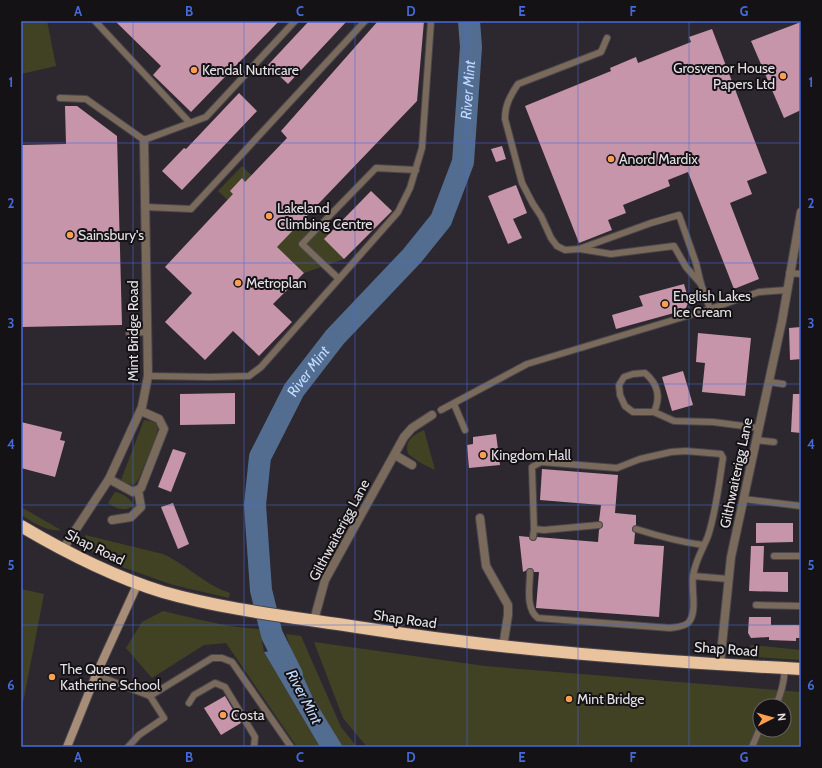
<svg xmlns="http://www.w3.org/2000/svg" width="822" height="768" font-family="Cabin,sans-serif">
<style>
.green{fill:#414224;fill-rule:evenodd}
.water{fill:#536d91}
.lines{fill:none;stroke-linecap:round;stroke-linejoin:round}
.river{stroke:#536d91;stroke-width:22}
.building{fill:#c795a9}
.lane-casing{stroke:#4a464c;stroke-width:8}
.street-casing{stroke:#4a464c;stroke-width:10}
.secondary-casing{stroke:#4a464c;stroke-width:10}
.highway-casing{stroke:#4a464c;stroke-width:14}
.lane{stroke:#796a5c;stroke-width:6}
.street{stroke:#796a5c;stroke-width:8}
.secondary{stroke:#a78d77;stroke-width:8}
.highway{stroke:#e9c29e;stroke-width:12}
.grid{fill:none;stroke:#456bdb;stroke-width:1;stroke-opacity:0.55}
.poi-dot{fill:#fa9f50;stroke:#141215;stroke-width:1.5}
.labels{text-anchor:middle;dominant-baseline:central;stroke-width:4;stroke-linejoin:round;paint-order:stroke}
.poi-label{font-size:14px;fill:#e5e1e6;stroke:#141215;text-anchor:start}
.street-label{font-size:14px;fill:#e5e1e6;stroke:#141215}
.water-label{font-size:15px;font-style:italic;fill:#c0d9fd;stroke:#141215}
.neatline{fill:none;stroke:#456bdb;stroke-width:1.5}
.grid-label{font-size:13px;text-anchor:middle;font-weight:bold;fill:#456bdb}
</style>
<rect width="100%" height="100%" fill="#2d282f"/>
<g class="green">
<polygon points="21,21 47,21 56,66 21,74"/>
<polygon points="242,166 300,222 329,235 371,191 392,211 344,259 304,273 218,191"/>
<polygon points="144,420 155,422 158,428 155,441 138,480 134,485 123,483 121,480"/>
<path d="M424 430 435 470 419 462 408 454C404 441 413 435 424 430Z"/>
<path d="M115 492C123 493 131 499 134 506 123 512 117 509 108 503Z"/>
<path d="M21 507 61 530C46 532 33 522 21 515Z"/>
<path d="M85 535 163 554C186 564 205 585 230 593L229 598 173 585 122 567 96 555 87 546Z"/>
<polygon points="21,589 44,594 21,713"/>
<path d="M163 611C195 618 227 628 260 629L264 652 320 747H297L226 643 204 645 152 678 126 648 142 622Z"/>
<path d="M286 634 301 636 341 727 357 747H343C320 712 298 674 286 634Z"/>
<path d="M314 642 485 666 801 692V747H367L343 718ZM760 706H784V730H760Z"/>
<polygon points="751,645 801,650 801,660 755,657 754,653 749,652"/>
</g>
<polygon class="water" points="290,648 313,698 343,747 320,747 264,652"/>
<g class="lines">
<path class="river" id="s1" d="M292 675 272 635 261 590 255 505 260 457 294 390 335 337 412 256 441 220 463 162 471 47 469 21"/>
</g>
<g class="building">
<polygon points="115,21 279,21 191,112 153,75 161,66"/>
<polygon points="309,21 347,21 288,84 268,65"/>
<polygon points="378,21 424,21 417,101 277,247 304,273 273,304 292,322 259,356 233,331 205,360 165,322 192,293 165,267 233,194 230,191 242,178 245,182 287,138 281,131"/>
<polygon points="801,22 801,110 784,118 751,41"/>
<polygon points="712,29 767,173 747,181 752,194 730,203 759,279 734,289 688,172 668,180 670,186 623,205 626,213 608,220 612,230 579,243 525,106 611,71 610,68 636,57 638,63 691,42 689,37"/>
<polygon points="239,93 257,111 182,190 162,171 184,148 186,149"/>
<polygon points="65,106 77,106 117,136 122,325 21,327 21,145 66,144"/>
<polygon points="502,146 506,159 496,162 491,149"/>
<polygon points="516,185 527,213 513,219 522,238 508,244 488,196"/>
<polygon points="371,191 392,211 344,259 324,239"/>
<polygon points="684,284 689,301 685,310 616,329 612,315 643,306 639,296"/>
<polygon points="801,327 801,359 790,360 789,328"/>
<polygon points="698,333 751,338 745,396 702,392 705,363 696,362"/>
<polygon points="683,371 693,405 672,411 662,377"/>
<polygon points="235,393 235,424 180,425 180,394"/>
<polygon points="793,394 801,394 801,433 791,432"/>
<polygon points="21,422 62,432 60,440 65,441 55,477 21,468"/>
<polygon points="496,434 500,465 469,468 467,445 473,444 473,437"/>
<polygon points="173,449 186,453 171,492 158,487"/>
<polygon points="542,469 618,475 615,513 636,515 636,525 632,528 635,533 634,544 664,546 659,617 536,608 539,572 534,572 531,568 523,572 519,536 529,537 533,541 537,537 598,542 599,530 603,525 599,521 601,505 540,500"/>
<polygon points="173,503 189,544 178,549 161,507"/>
<polygon points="756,523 793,523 793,542 756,543"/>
<polygon points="751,546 764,546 763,572 788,572 788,592 749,591"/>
<polygon points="749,617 771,617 771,625 801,625 801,638 796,638 796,641 769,640 769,637 751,638 748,633"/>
<polygon points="225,696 241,723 221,735 204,708"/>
</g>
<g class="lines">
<defs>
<g id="lane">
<polyline points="95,21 190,123"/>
<path d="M607 38 601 52 518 84C510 96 505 105 505 119L522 183 533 204 541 216 551 238 557 246 565 250 579 249 651 223 679 215 696 263 701 284 710 309"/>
<polyline points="60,98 86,99 144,140 206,117 295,21"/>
<polyline points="145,207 191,209 365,21"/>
<polyline points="580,249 611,254 674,246 686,267 701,284"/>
<polyline points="789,273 801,274"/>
<polyline points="338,278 302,244 376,168 416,170"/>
<polyline points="129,333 147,332"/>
<polyline points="148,376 210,377 249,376 261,367 398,212 410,188 422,148 431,21"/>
<polyline points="769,382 783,384"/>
<polyline points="454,404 465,430"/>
<polyline points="441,410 527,364 710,309 759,292 787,290"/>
<path d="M654 412C661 397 658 384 645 373L633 374 624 377 619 385 620 395 625 406 633 412H654L674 421 713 422 759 428"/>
<polyline points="756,440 774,442"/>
<polyline points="743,499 801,506"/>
<path d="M636 529C658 536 680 542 703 545"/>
<polyline points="533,537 534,529"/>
<polyline points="774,556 801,556"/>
<path d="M530 572C530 585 525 609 538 618L670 628C676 627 683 627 688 623 698 613 691 589 693 576 695 561 703 549 708 536 716 512 719 483 723 458L721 454 686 451 671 452 640 459 617 468 541 462 532 467 534 529 544 530 599 525"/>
<polyline points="693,576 728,579"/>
<polyline points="756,605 801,606"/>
<polyline points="96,675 150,696 212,658 222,658 232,662 291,747"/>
<polyline points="189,703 194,695 215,683 225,687 255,737 254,747"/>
<path d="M775 706C782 694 784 682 785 668"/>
<polyline points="128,747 139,735 164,718 150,696"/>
<polyline points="752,747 760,728"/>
</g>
<g id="street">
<polyline points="395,455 412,465"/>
<polyline points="109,479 133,492 141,488 164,429 159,419 141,411"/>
<polyline points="480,518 486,566 508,605 508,615 503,647"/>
<polyline points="112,520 131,517 141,507 138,490"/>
<polyline points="63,549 109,479 142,407 148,376 144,140"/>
<polyline points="314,620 325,580 404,437 412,428 432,415"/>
<polyline points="720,664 731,557 782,321 801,212"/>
</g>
<polyline id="secondary" points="67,747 96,675 138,583"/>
<path id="highway" d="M21 526C65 552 114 577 163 592 226 610 292 617 357 627 504 650 652 661 801 669"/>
</defs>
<use href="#lane" class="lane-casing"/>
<use href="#street" class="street-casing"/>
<use href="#secondary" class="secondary-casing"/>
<use href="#highway" class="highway-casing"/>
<use href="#lane" class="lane"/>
<use href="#street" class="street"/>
<use href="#secondary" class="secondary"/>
<use href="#highway" class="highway"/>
</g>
<path class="grid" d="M133 21V747M244 21V747M355 21V747M467 21V747M578 21V747M689 21V747M21 143H801M21 263H801M21 384H801M21 505H801M21 625H801"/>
<g class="poi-dot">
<circle cx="194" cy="70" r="4"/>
<circle cx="783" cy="76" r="4"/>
<circle cx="611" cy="159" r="4"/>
<circle cx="269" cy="216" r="4"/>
<circle cx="70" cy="235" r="4"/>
<circle cx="238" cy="283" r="4"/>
<circle cx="665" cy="304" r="4"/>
<circle cx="483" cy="455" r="4"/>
<circle cx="52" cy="677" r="4"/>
<circle cx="569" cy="699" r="4"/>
<circle cx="223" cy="715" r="4"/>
</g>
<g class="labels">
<g class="poi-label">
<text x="775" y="68" text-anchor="end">Grosvenor House<tspan x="775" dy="16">Papers Ltd</tspan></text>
<text x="202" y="70">Kendal Nutricare</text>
<text x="619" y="159">Anord Mardix</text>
<text x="277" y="208">Lakeland<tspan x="277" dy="16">Climbing Centre</tspan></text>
<text x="78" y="235">Sainsbury's</text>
<text x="246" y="283">Metroplan</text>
<text x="673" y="296">English Lakes<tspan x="673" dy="16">Ice Cream</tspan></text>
<text x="491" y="455">Kingdom Hall</text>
<text x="60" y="669">The Queen<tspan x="60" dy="16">Katherine School</tspan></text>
<text x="577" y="699">Mint Bridge</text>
<text x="231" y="715">Costa</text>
</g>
<g class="street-label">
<text transform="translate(133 331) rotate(-90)">Mint Bridge Road</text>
<text transform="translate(736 473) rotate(-78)">Gilthwaiterigg Lane</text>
<text transform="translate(339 530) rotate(-62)">Gilthwaiterigg Lane</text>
<text transform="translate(95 547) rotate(26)">Shap Road</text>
<text transform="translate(405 619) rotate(8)">Shap Road</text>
<text transform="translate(726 649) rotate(4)">Shap Road</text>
</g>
<g class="water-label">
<text stroke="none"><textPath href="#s1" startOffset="659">River Mint</textPath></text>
<text stroke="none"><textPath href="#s1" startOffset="323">River Mint</textPath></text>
<text transform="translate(304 697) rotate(62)">River Mint</text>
</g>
</g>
<rect width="822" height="768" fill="none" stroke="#141215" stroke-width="44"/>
<g transform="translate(772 718) rotate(84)"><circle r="19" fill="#141215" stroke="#686569"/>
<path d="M0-3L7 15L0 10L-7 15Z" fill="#fa9f50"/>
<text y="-6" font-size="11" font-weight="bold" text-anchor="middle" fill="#e5e1e6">N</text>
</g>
<rect x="22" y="22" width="778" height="724" class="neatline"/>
<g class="grid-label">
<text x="78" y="16">A</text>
<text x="189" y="16">B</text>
<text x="300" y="16">C</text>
<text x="411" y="16">D</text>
<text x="522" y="16">E</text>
<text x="633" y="16">F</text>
<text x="744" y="16">G</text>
<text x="11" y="87">1</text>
<text x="811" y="87">1</text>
<text x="11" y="208">2</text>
<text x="811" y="208">2</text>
<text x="11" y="328">3</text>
<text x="811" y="328">3</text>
<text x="11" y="449">4</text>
<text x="811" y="449">4</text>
<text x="11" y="570">5</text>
<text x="811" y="570">5</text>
<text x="11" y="690">6</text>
<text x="811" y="690">6</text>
<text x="78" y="762">A</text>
<text x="189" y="762">B</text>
<text x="300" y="762">C</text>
<text x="411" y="762">D</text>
<text x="522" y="762">E</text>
<text x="633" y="762">F</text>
<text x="744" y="762">G</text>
</g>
</svg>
